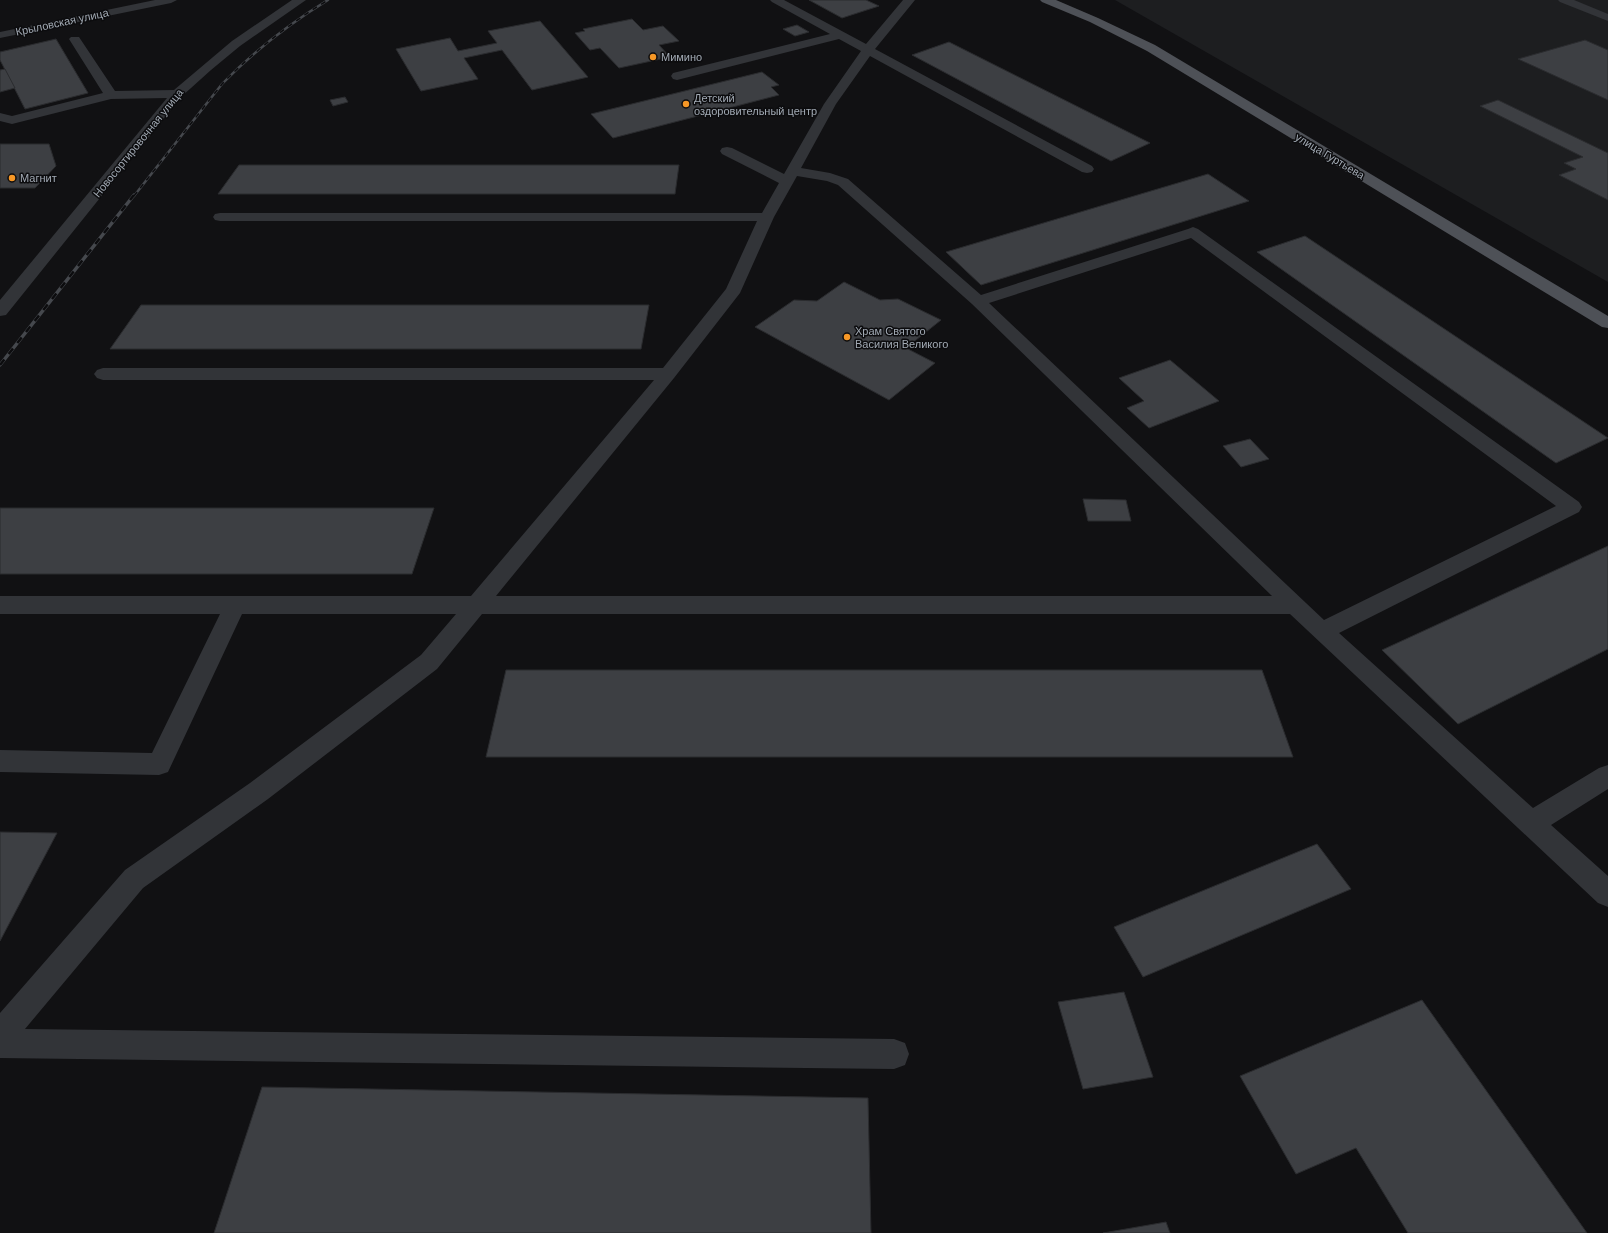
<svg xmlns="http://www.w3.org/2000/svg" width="1608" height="1233" font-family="Arial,sans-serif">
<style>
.built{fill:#1d1e20}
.building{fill:#3d3f43;stroke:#2b2c2f}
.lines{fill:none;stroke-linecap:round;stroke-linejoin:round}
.minor{fill:#323438;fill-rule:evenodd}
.major{fill:#4e5157;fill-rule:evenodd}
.rail-far1-casing{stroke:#45484d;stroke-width:2.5}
.rail-casing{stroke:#45484d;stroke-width:3.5}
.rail-far1{stroke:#0c0c0e;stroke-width:1.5;stroke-dasharray:5;stroke-linecap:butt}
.rail{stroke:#0c0c0e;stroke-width:2.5;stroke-dasharray:7;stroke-linecap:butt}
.poi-dot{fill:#f69726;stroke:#0c0c0e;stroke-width:1.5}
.labels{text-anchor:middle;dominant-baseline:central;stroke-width:3;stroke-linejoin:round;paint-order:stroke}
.far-street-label{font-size:11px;fill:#a2aab4;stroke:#0c0c0e}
.far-poi-label{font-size:11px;fill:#a2aab4;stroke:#0c0c0e;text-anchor:start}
</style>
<rect width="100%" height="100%" fill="#111113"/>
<polygon class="built" points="1115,0 1608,0 1608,282"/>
<g class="building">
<polygon points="809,0 866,0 879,6 842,18"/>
<polygon points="632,19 643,30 663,26 679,41 659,45 670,57 619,68 600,48 590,50 575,33 585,31 583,29"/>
<polygon points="540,21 588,77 532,90 502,50 464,58 478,79 421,91 396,49 450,38 458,51 497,43 488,31"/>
<polygon points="797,25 809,32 795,36 783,29"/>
<polygon points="56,39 88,93 25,109 0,60 0,52"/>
<polygon points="1585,40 1608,50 1608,100 1518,59"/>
<polygon points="949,42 1150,143 1111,161 912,55"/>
<polygon points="5,69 15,88 0,92 0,70"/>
<polygon points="762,72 779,85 771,87 779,95 613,138 591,114"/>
<polygon points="345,97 348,102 333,106 330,100"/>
<polygon points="1498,100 1608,153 1608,200 1559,175 1576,169 1564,163 1583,157 1480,106"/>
<polygon points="0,144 49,144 56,166 35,188 0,188"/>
<polygon points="239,165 679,165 675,194 218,194"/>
<polygon points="1208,174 1249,201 981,285 946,252"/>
<polygon points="1305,236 1608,438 1556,463 1257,252"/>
<polygon points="844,282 880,300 898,299 941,320 906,348 935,363 889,400 755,327 794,300 817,301"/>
<polygon points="141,305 649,305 641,349 110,349"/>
<polygon points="1170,360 1219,401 1149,428 1127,408 1144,401 1119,378"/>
<polygon points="1250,439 1269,459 1241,467 1223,446"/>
<polygon points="1083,499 1126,500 1131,521 1088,521"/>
<polygon points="0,508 434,508 412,574 0,574"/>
<polygon points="1608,546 1608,649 1458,724 1382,650"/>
<polygon points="506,670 1262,670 1293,757 486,757"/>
<polygon points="0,832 57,833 0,941"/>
<polygon points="1317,844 1351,889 1143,977 1114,927"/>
<polygon points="1124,992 1153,1077 1083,1089 1058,1002"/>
<polygon points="1422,1000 1587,1233 1408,1233 1356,1148 1296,1174 1240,1076"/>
<polygon points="262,1087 868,1098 871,1233 214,1233"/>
<polygon points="1166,1222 1170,1233 1103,1233"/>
</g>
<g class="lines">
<g class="minor">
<polygon points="155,0 177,0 171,3 0,38 0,32"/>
<polygon points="292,0 306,0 240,46 211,70 181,97 6,315 0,316 0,300 167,98 111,99 12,124 0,121 0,113 12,116 103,93 69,39 71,37 79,37 115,91 174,90 232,41"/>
<path d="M770 0H784L866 44 903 0H915L875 49 1092 166 1094 169 1092 172 1087 173 1082 172 870 56 836 104 801 168 830 173 848 179 981 295 1188 229 1193 227 1198 229 1579 502 1582 507 1579 512 1339 633 1533 808 1599 768 1608 765V789L1551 825 1608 876V907L1598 903 1290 614H482L437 669 268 799 143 888 25 1029 894 1039 905 1043 909 1054 905 1065 894 1069 0 1058V1013L125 870 250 783 421 655 456 614H242L168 772 159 775 0 772V750L152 753 220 614H0V596H471L654 380H103L97 378 94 374 97 370 103 368H663L726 289 757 221H220L215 220 213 217 215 214 220 213H762L779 183 722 154 720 151 722 148 727 147 732 148 784 174 824 104 861 51 839 39 677 80 673 79 671 76 673 73 830 34 772 2ZM797 176 827 181 838 185 972 304 1272 596H496L674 378 740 293 774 217ZM1191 238 1556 506 1324 620 989 303Z"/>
<polygon points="1558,0 1574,0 1608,14 1608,21 1560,2"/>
</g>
<polygon class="major" points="1040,0 1056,0 1098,18 1155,45 1608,316 1608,328 1602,327 1147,51 1090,22 1042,2"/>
<defs>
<path id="rail-far1" d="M134 196 222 84C254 51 289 24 328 0"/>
<polyline id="rail" points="0,365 134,195"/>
</defs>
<use href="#rail-far1" class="rail-far1-casing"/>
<use href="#rail" class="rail-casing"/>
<use href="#rail-far1" class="rail-far1"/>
<use href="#rail" class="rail"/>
</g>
<g class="poi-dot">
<circle cx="653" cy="57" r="4"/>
<circle cx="686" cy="104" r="4"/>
<circle cx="12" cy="178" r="4"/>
<circle cx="847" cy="337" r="4"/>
</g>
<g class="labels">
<g class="far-street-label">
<text transform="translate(62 22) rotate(-12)">Крыловская улица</text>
<text transform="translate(138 143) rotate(-51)">Новосортировочная улица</text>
<text transform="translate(1330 156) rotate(31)">улица Гуртьева</text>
</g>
<g class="far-poi-label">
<text x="661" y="57">Мимино</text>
<text x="694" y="98">Детский<tspan x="694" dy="13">оздоровительный центр</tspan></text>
<text x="20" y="178">Магнит</text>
<text x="855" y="331">Храм Святого<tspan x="855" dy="13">Василия Великого</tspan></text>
</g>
</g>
</svg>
